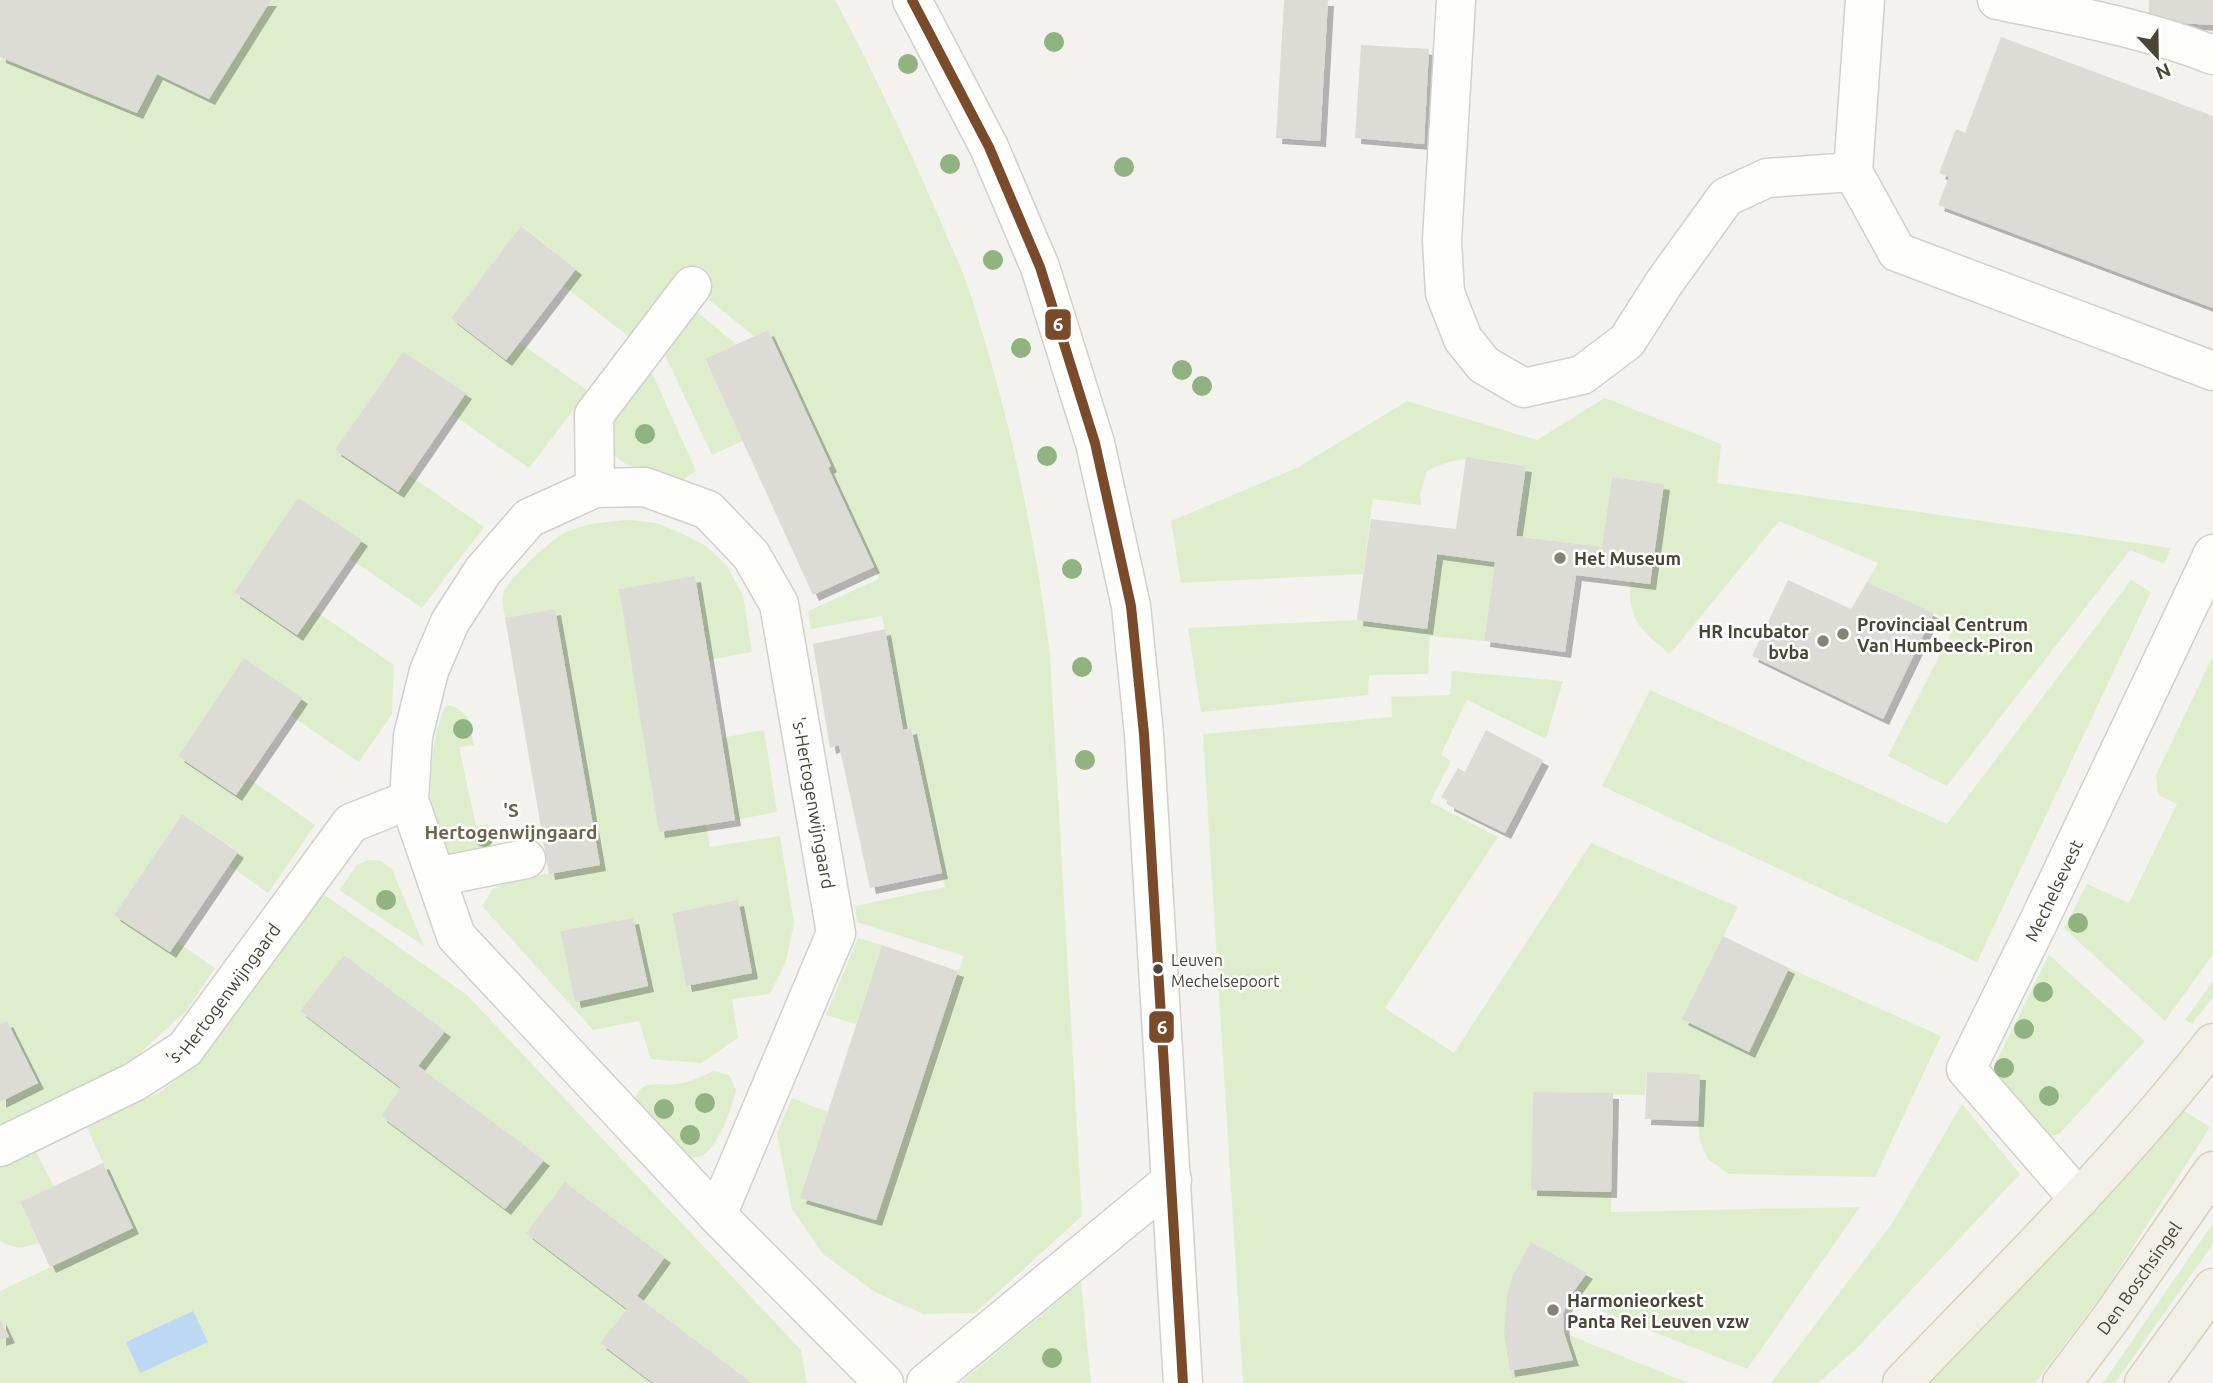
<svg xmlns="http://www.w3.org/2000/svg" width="2213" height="1383" font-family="Ubuntu,sans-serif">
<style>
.green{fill:#deeecd;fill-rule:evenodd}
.water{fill:#bdd8f2}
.building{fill:#dddbd6;filter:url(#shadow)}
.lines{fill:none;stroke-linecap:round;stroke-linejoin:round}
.minor-casing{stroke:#d1d0cb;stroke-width:41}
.major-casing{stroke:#d6d0ba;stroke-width:41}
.minor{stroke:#fdfdfc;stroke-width:38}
.major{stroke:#f2efe6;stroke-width:38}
.bus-1-casing{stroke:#fff;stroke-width:16}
.bus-1{stroke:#7a4b2a;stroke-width:10}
.tree{fill:#91b381}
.poi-dot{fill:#868278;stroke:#fff;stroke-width:2.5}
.bus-dot{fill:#4b4538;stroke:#fff;stroke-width:2.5}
.labels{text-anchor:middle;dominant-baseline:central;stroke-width:5;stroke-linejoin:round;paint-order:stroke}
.bus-label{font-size:16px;fill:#4b4538;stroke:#fff;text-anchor:start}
.poi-label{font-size:18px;font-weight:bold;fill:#4b4538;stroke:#fff;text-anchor:start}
.street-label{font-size:18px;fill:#4b4538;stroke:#fff}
.neighbourhood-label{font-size:19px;font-weight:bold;fill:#6e644e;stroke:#fff}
.line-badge{stroke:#fff;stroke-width:2.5}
.badge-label{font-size:19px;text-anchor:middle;font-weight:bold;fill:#fff}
</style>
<defs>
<filter id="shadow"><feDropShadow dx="6" dy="6" stdDeviation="0" flood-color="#0004"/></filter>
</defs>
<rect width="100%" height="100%" fill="#f3f2ee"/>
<g class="green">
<path d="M271 0H835C873 70 906 142 938 215 948 241 962 267 970 293 1008 410 1035 532 1050 655L1082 1216 975 1313 923 1314 875 1292 823 1254 792 1209 777 1133 792 1098 828 1112 800 1198 958 971 964 956 857 922 855 906 945 887 911 728 903 730 882 616 811 629 808 611 879 579 768 331 754 336 678 275 629 337 563 285 576 269 522 226 451 318 519 342 588 391 529 468 452 414 465 393 403 353 336 450 398 492 409 475 484 527 422 608 349 558 361 540 298 498 234 592 297 635 314 610 394 665 392 714 359 762 290 715 302 698 244 659 178 756 236 795 248 778 315 825 268 893 229 865 238 851 182 814 114 915 170 952 177 942 215 968 185 1012 129 1063 0 1127V1102L38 1083 7 1021 0 1024V61L2 58 137 113 157 74Z"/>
<polygon points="697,312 737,345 705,360 743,441 712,455 665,355"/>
<path d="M649 366 696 471 683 479C666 471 639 472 626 464 587 442 633 389 649 366Z"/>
<path d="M1605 398 1721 444 1717 483 2171 548 2164 564 2130 550 1947 786 1888 756 1956 623 1867 582 1878 563 1779 521 1670 654C1641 631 1628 621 1630 581L1650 584 1663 484 1612 477 1602 547 1516 536 1526 466C1486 460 1464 452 1427 471L1420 494 1421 505 1373 499 1363 574 1181 583 1171 521 1297 468 1407 401 1537 440Z"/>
<path d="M629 520 657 523 683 534 706 546 727 566 743 596 752 652 709 660 695 576 620 589 706 824 710 847 780 836 794 923 786 961 770 994 732 999 738 1038 701 1063 651 1059 639 1021 593 1030 482 906 493 889 514 880 599 865 555 610 505 618C504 610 501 601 504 592 507 581 550 541 561 535 581 523 606 522 629 520ZM738 901 752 973 686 985 672 913ZM633 918 648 986 575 1001 560 931Z"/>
<polygon points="1437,554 1495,562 1484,641 1430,636 1428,674 1369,675 1368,695 1201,712 1188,628 1357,620 1427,629"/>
<polygon points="2131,580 2151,592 1977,962 1602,786 1650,690 1947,824"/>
<polygon points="2213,656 2213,954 2165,1021 2064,928 2087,884 2129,903 2177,804 2158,795 2156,775"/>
<path d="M1452 671 1563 681 1546 739 1467 700 1441 754 1451 761 1430 802 1498 837 1385 1008 1454 1053 1591 843 1738 907 1683 1019 1749 1052 1789 968 1941 1036 1875 1177 1729 1174 1708 1159 1700 1142 1698 1121 1700 1074 1647 1072 1645 1095 1533 1093 1531 1190 1611 1192V1212L1860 1207 1747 1369 1569 1298 1586 1273 1512 1277C1504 1309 1503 1339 1509 1371L1572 1360 1564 1333 1689 1383H1243L1203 734 1392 717 1391 697 1450 695Z"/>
<path d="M447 705C471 710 469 724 474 745L460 747V752L476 826 488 824 491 844 487 855 442 858C438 842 431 825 431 809 430 782 432 726 447 705Z"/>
<polygon points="764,730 777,812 735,820 721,738"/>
<polygon points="369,860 381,861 392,869 424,946 339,890 357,865"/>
<path d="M322 893 467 995 801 1350 807 1383H752L637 1296 665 1257 565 1182 627 1309 600 1343 653 1383H0V1340L9 1336 0 1318V1291L133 1228 86 1126 162 1091 198 1061ZM344 955 445 1031 418 1066 543 1160 505 1209 401 1088 301 1012Z"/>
<polygon points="858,938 882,945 856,1024 826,1015"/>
<polygon points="2049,955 2145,1041 2059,1134 2050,1136 2000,1081 1996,1062"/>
<polygon points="2213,981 2213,997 2192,1024 2185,1020"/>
<path d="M714 1071 729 1075 736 1090C733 1106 718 1147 703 1155 696 1159 689 1158 681 1156L633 1106C641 1076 652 1087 676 1084 689 1083 702 1076 714 1071Z"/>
<polygon points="1962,1104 2020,1174 1858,1347 1818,1383 1771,1383 1893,1222"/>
<polygon points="2176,1106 2210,1127 2102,1295 2035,1383 1928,1383"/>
<path d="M35 1150 54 1187 20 1203 39 1243C24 1248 14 1250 0 1241V1167Z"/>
<polygon points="2213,1223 2213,1244 2115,1383 2103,1383"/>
<polygon points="1081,1282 1091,1383 960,1383"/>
</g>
<polygon class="water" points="193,1311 208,1342 140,1373 126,1342"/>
<g class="building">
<polygon points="0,0 271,0 209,99 157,74 137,113 0,57"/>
<polygon points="1284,0 1328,0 1320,141 1276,138"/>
<polygon points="2149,0 2213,0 2213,25 2148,21"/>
<polygon points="2001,37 2213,116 2213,308 1938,205 1949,177 1939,173 1956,129 1965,133"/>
<polygon points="1361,45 1429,49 1424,144 1355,138"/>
<polygon points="521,226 576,269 506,360 451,318"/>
<polygon points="768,330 831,466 828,468 874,567 813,595 705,359"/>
<polygon points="403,352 466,393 398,492 335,450"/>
<polygon points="1466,457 1526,466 1516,536 1602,547 1612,477 1664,484 1650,584 1576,575 1565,652 1484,641 1495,562 1437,554 1427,629 1357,620 1371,519 1456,529"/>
<polygon points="298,498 362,540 297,635 234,592"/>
<polygon points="695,576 735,820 659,832 619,589"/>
<polygon points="1788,580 1851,609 1867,582 1934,613 1883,719 1752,656"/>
<polygon points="555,609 600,865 549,874 505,618"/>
<polygon points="885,629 903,730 911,728 942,873 870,888 839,745 830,748 813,644"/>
<polygon points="244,658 302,698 236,795 178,756"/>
<polygon points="1486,730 1543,760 1505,833 1448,805 1448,801 1441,797 1458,768 1465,772"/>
<polygon points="182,814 238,852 170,952 114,915"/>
<polygon points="738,900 752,973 686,986 672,913"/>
<polygon points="633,918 648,986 575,1002 560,931"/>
<polygon points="1723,936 1789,968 1749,1052 1682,1019"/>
<polygon points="882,945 958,971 876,1220 800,1198"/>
<polygon points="344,955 445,1031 418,1066 544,1160 505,1209 381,1116 401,1088 300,1011"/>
<polygon points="7,1021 38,1083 0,1102 0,1024"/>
<polygon points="1647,1072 1700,1074 1698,1121 1645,1119"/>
<polygon points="1533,1092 1613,1093 1611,1192 1531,1190"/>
<polygon points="103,1163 133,1228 50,1267 20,1202"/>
<polygon points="565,1182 665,1257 637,1296 752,1383 653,1383 600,1343 627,1309 526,1233"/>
<polygon points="1531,1242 1587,1273 1569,1298 1563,1314 1564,1333 1573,1360 1509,1371 1504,1331 1507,1297 1512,1277"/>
<polygon points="0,1318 9,1337 0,1340"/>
</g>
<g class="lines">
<defs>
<g id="minor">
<polyline points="912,0 989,147 1040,267 1095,443 1131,606 1144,734 1183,1383"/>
<polyline points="1456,0 1442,241 1445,293 1463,339 1484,365 1524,388 1582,375 1627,341 1664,283 1726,197 1767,178 1853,172"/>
<polyline points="1865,0 1853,172 1897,252 2213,371"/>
<path d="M1997 0C2070 15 2144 28 2213 55"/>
<polyline points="595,488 594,415 692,286"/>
<polyline points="436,877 526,859"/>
<path id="s1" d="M0 1147 134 1082 185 1049 351 823 409 800"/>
<path id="s2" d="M2079 1199 1966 1069 2038 923 2213 554"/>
<polyline points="717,1215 836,933 779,604 751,555 708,510 645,487 595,488 529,518 483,571 450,622 429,671 413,736 409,800 456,936 717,1215 884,1383"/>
<polyline points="926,1383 1172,1180"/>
</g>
<g id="major">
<path d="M1902 1383C2008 1272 2119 1164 2213 1043"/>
<path id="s3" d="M2062 1383 2111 1318 2213 1171"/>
<polyline points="2144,1383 2213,1288"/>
</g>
</defs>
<use href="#minor" class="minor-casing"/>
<use href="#major" class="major-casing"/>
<use href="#minor" class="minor"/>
<use href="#major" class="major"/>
<defs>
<polyline id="bus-1" points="912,0 989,147 1040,267 1095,443 1131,606 1144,734 1183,1383"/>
</defs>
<use href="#bus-1" class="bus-1-casing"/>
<use href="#bus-1" class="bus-1"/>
</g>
<g class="tree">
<circle cx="1054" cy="42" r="10"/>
<circle cx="908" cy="64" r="10"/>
<circle cx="950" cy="164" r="10"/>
<circle cx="1124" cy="167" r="10"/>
<circle cx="993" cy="260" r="10"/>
<circle cx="1021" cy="348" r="10"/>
<circle cx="1182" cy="370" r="10"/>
<circle cx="1202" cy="386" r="10"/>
<circle cx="645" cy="434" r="10"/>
<circle cx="1047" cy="456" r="10"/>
<circle cx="1072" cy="569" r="10"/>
<circle cx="1082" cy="667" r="10"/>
<circle cx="463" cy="729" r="10"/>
<circle cx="1085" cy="760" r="10"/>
<circle cx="484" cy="837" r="10"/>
<circle cx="386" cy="900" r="10"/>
<circle cx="2078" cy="923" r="10"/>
<circle cx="2043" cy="992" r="10"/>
<circle cx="2024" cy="1029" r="10"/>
<circle cx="2004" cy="1068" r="10"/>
<circle cx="2049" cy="1096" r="10"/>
<circle cx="705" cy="1103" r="10"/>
<circle cx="664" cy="1109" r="10"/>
<circle cx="690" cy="1135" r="10"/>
<circle cx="1052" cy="1358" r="10"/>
</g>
<g class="poi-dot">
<circle cx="1560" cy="558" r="7"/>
<circle cx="1843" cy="634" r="7"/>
<circle cx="1823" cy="641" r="7"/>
<circle cx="1553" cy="1310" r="7"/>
</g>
<circle class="bus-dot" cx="1158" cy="969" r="6"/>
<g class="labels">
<g class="bus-label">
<text x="1171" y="960">Leuven<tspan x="1171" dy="21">Mechelsepoort</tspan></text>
</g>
<g class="poi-label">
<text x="1574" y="558">Het Museum</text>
<text x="1857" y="624">Provinciaal Centrum<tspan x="1857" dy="21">Van Humbeeck-Piron</tspan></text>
<text x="1809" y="631" text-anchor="end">HR Incubator<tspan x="1809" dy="21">bvba</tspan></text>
<text x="1567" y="1300">Harmonieorkest<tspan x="1567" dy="21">Panta Rei Leuven vzw</tspan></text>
</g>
<g class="street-label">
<text transform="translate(814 803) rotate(80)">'s-Hertogenwijngaard</text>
<text stroke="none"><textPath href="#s2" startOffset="371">Mechelsevest</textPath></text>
<text stroke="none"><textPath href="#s1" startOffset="276">'s-Hertogenwijngaard</textPath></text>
<text stroke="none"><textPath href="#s3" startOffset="130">Den Boschsingel</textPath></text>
</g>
<g class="neighbourhood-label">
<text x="511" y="810">'S<tspan x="511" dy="22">Hertogenwijngaard</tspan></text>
</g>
</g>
<g class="line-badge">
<rect x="1044" y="308" width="28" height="33" rx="7" fill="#7a4b2a"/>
<rect x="1148" y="1010" width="27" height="34" rx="7" fill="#7a4b2a"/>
</g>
<g class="badge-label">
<text x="1058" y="331">6</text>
<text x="1162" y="1034">6</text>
</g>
<g transform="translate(2157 56) rotate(158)" stroke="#ffffff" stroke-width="5" paint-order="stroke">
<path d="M0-5L12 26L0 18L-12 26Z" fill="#4b4538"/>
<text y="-10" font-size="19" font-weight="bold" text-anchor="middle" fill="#4b4538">N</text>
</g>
</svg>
